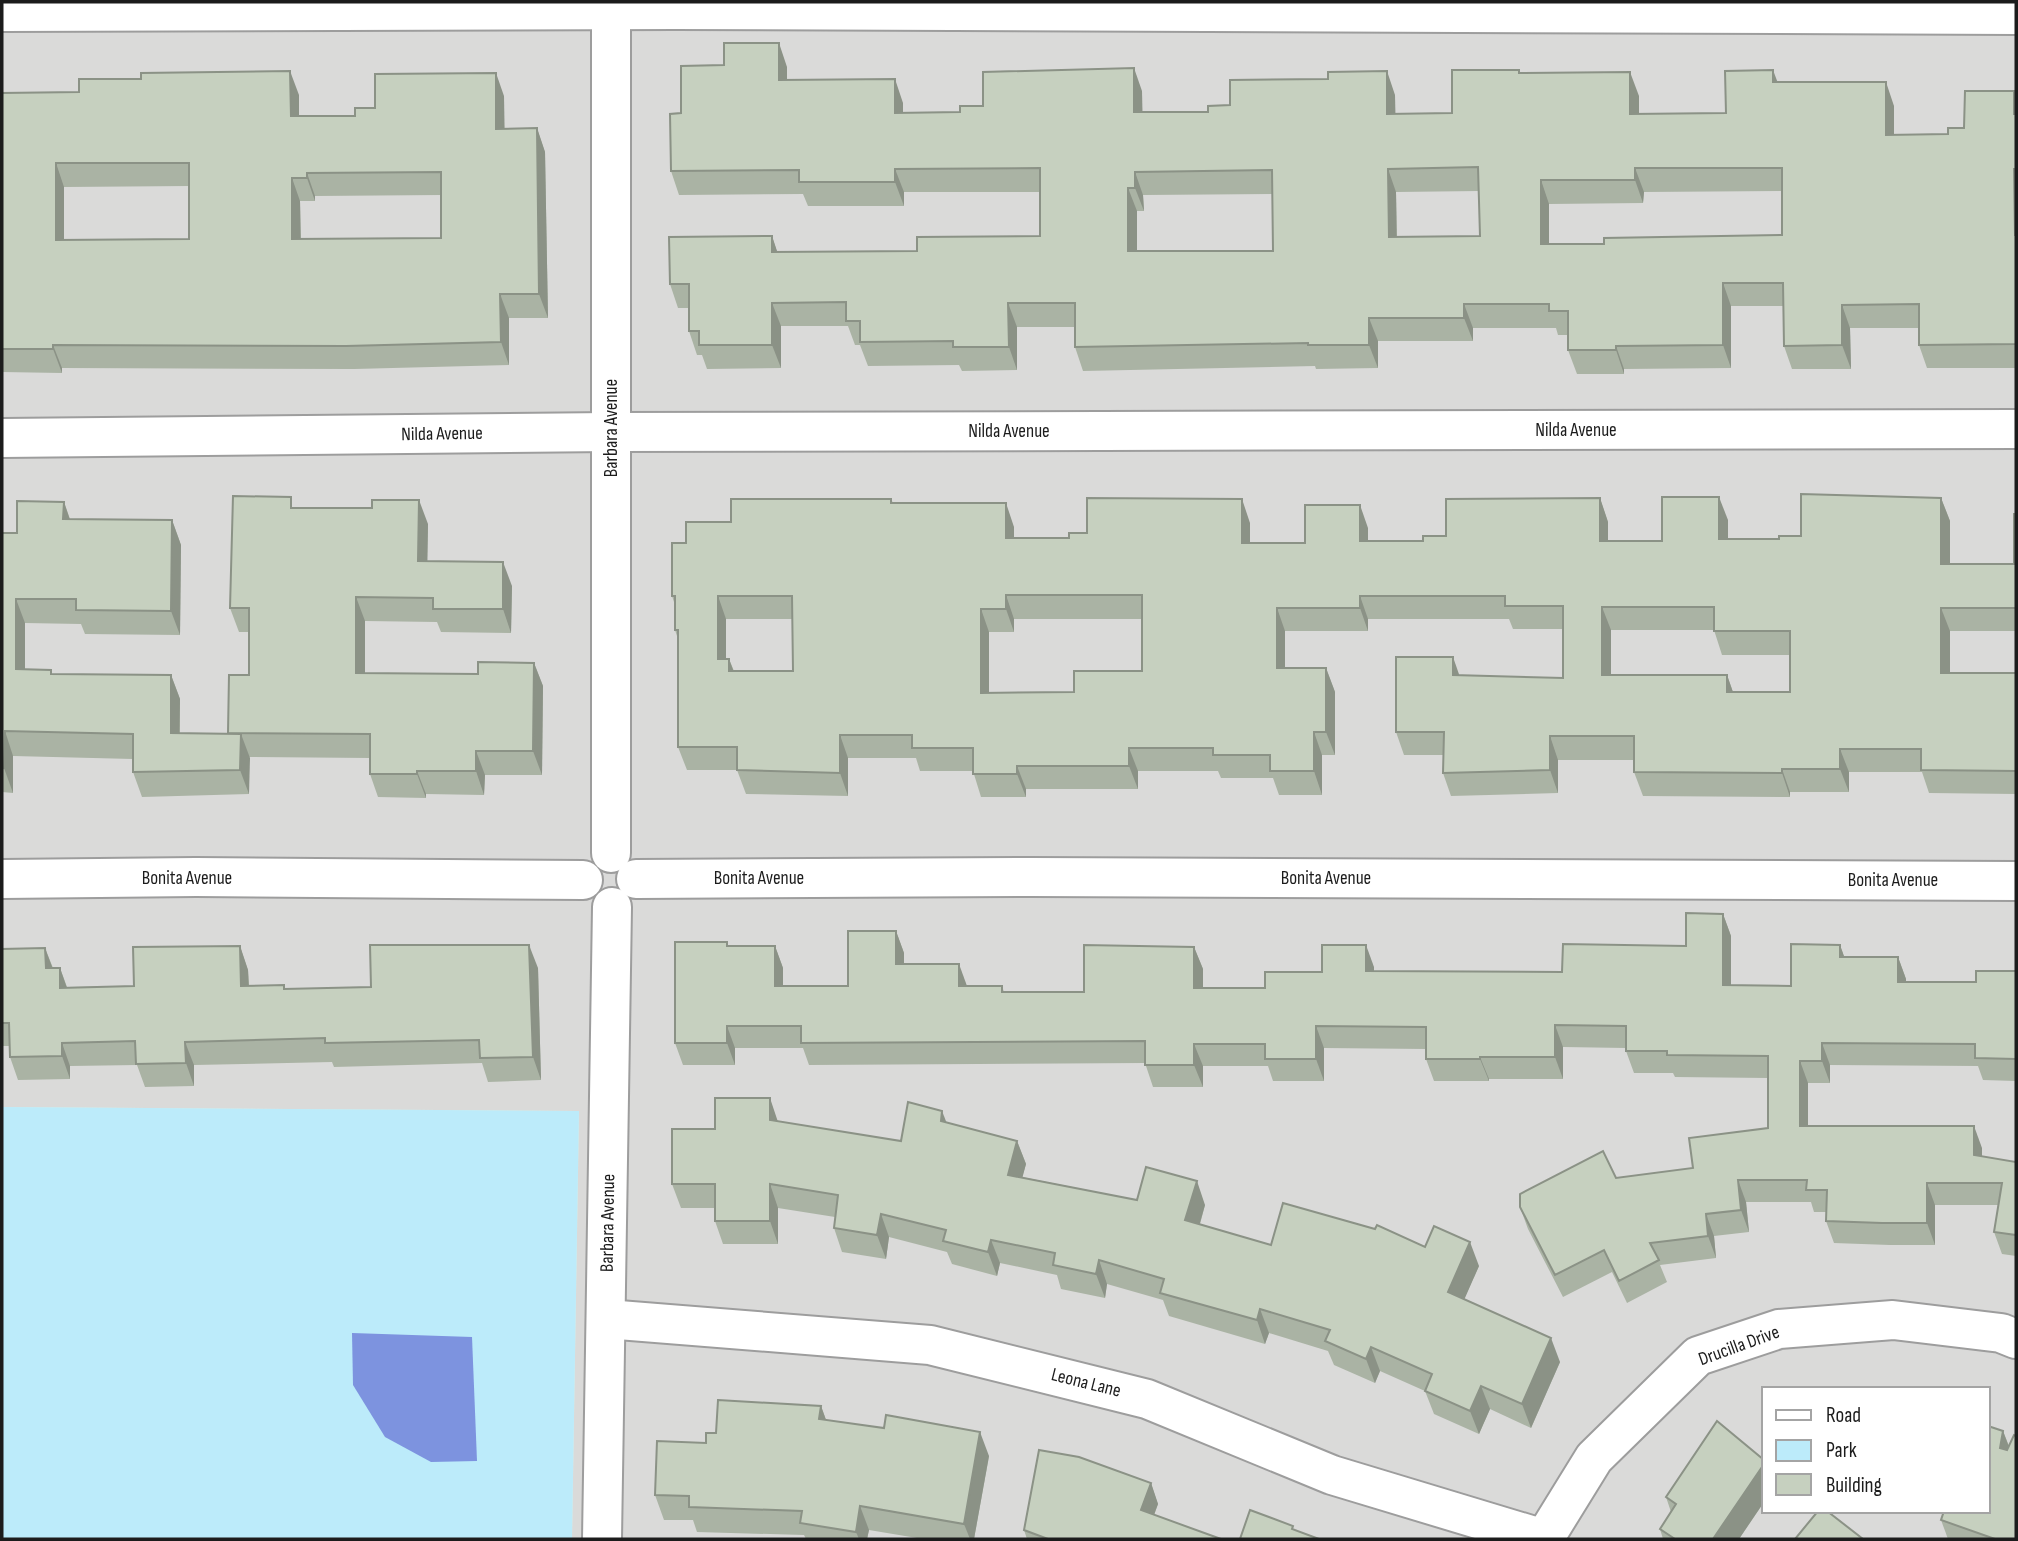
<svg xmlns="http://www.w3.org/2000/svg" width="2018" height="1541" font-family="'Sofia Sans Condensed',sans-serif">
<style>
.residential{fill:#dadad9;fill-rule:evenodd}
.park{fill:#bcebfa}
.pitch{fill:#7d93df}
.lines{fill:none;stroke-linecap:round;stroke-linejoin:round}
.minor-casing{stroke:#9d9d9d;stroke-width:42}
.minor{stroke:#fff;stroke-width:38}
.wall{fill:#aab3a4;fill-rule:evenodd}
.shaded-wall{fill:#8b9286}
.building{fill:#c6d0bf;stroke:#8b9286;stroke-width:2;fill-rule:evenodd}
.labels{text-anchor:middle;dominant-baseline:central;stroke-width:6;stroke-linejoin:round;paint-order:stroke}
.street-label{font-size:19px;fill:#1c1c1c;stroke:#fff}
</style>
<rect width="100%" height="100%" fill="#e3eee1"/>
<path class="residential" d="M2 2H2016V1539H572L579 1111 2 1107ZM1764 1389H1988V1511H1764Z"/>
<polygon class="park" points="2,1107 579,1111 572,1539 2,1539"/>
<polygon class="pitch" points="352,1333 472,1337 477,1461 431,1462 385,1437 353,1385"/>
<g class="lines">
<defs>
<g id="minor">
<polyline points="611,2 611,853"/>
<polyline points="2,12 675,10 2016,15"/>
<polyline points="2,438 611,432 2016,429"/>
<polyline points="2,879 196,877 583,880"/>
<polyline points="636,879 1032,877 2016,881"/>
<polyline points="606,1319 930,1345 1147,1399 1332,1475 1544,1539"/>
<polyline points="602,1539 612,907"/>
<polyline points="1544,1539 1594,1458 1698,1356 1779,1329 1893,1320 2001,1333 2016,1339"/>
</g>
</defs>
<use href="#minor" class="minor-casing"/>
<use href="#minor" class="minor"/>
</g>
<g class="wall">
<path d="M787 67V80L903 103V113L960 112 983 106 1142 91V112H1208L1230 105 1395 95V114L1452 113 1519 70 1520 73 1639 96V114L1726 113 1777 82 1894 106V135L1948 134 1964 128 2016 99V368H1927L1919 345V328H1850L1851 369H1792L1784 346 1783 306H1731V368L1624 369V374H1577L1568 350V335H1558L1556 328H1473V341H1378V368L1316 369 1315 366 1083 371 1075 347V327H1017V370L962 371 959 365 868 366 860 345H855L848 326H781V368L707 369 702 355H697L689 331V308H678L670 284 772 236 777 252 917 251 1040 236V192H904V206H808L803 194 679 195 671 171 681 113ZM1479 191 1480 236 1397 237 1396 192ZM1782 191V235L1604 244H1549V204L1643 203 1644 192ZM1272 194 1273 251H1137V211H1144L1143 195Z"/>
<path d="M2 93 299 95V116H355L375 108 504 96V129L537 128 545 152 548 318H509V365L354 369 62 368V373L2 372ZM189 186V239L64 240V187ZM441 195V238L301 239 300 201H315V196Z"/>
<path d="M1600 498 1608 522V541H1662L1728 520V539H1779L1801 536 1941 498 1950 521V564H2014L2016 514V631H1950V673H2016V794L1929 793 1922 772H1849V792H1790V797L1643 796 1634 772V760H1558V793L1451 796 1443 773V755H1404L1396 732 1460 675 1563 678V629H1513L1509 619H1368V631H1285V668H1326L1335 692V755H1322V795H1279L1273 778H1221L1218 771H1138V789H1026V797H981L973 771H920L916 758H848V796L746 794 737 770H687L678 747V639L675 630V605L672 596 686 543 731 522 891 499 893 503 1014 527V538H1069L1087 533 1250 523V543H1305L1368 528V541H1423ZM726 619H793V671H734L729 659H726ZM1014 619H1142V671L1074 692 989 693V632H1014ZM1611 630H1714L1722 655H1790V692H1733L1727 675H1611Z"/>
<polygon points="64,502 70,519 172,520 181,545 180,635 85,634 81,624 25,623 25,670 52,674 171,675 180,699 180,733 228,734 249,675 249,632 239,632 230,608 295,508 428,524 427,561 512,586 511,633 441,632 437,622 365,621 365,673 478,674 534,663 543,686 542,775 485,775 484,795 426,794 426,798 378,797 370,774 370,758 249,757 249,794 142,797 133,772 133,759 13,756 13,793 2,792 2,533 17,533"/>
<polygon points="1723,914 1731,936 1731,985 1791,986 1840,945 1844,957 1898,957 1906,979 1906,982 1976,982 2016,971 2016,1081 1983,1080 1978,1066 1830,1065 1830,1083 1808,1083 1808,1126 1982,1148 1982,1156 2016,1162 2016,1256 2002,1254 1994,1232 1998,1205 1935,1205 1935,1245 1890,1245 1834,1243 1826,1221 1826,1212 1814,1212 1811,1202 1746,1202 1749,1232 1714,1236 1716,1258 1660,1265 1667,1282 1627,1303 1612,1272 1563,1297 1528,1229 1520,1207 1616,1178 1693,1168 1768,1128 1768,1078 1675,1077 1673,1073 1634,1073 1626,1051 1626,1048 1563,1047 1563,1079 1489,1079 1489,1081 1434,1081 1426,1059 1426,1049 1324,1048 1324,1081 1273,1081 1268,1066 1203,1066 1203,1087 1153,1087 1145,1063 809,1065 803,1048 735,1048 735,1065 683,1065 675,1043 729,946 775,946 783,968 783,986 848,986 896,931 904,953 904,964 967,986 1002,986 1004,992 1084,992 1194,947 1203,969 1203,988 1265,988 1322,972 1374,967 1374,971 1562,972 1686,946"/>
<polygon points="240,946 248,970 249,986 284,985 285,989 371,987 538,968 541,1080 488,1082 482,1063 334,1067 332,1062 194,1065 194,1086 145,1087 137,1065 70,1066 70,1079 18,1080 10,1057 9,1046 2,1046 2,949 45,948 53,968 60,968 67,987 134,986"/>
<polygon points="778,1122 901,1141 947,1123 1017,1141 1026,1164 1022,1177 1137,1200 1205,1205 1200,1224 1271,1245 1425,1247 1479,1266 1464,1299 1560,1362 1531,1428 1490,1409 1479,1434 1434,1414 1425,1391 1380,1371 1375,1383 1334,1365 1328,1351 1269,1333 1265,1344 1169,1316 1163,1300 1107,1284 1105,1298 1061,1289 1057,1275 1000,1263 997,1276 952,1264 947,1252 889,1237 886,1259 842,1252 834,1228 835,1217 778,1208 778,1244 723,1244 715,1221 715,1208 681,1208 672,1184 715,1129"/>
<polygon points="821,1406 826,1420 989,1456 974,1539 923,1539 869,1530 867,1539 806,1539 804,1535 697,1532 693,1520 664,1520 655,1495 716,1433"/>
<polygon points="2003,1431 2009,1446 2016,1539 1948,1539 1941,1520"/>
<polygon points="1151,1483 1158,1504 1154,1515 1221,1539 1027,1539 1024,1530"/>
<polygon points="1666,1497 1764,1502 1739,1539 1663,1539 1660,1529 1671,1512"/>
</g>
<g class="shaded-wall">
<polygon points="779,43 787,67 787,104 779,80"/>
<polygon points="1134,68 1142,91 1143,135 1134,112"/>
<polygon points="1773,70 1782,94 1773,82"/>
<polygon points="290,71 299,95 299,139 291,116"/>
<polygon points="1387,71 1395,95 1396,138 1387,114"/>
<polygon points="1630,72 1639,96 1639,138 1630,114"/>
<polygon points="496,73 504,96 505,152 496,129"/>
<polygon points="895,79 903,103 903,137 895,113"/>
<polygon points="1886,82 1894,106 1894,159 1886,135"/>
<polygon points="2014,91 2016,99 2016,121 2014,114"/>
<polygon points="537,128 545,152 548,318 539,294"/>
<polygon points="56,163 64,187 64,263 56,240"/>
<polygon points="1635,168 1644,192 1643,203 1635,180"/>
<polygon points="895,169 904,192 904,206 895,182"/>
<polygon points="1388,169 1396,192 1397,261 1389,237"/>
<polygon points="2014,169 2016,175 2016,240 2015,235"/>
<polygon points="1135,172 1143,195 1144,211 1135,188"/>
<polygon points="307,173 315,196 315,201 307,178"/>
<polygon points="292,178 300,201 301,262 292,239"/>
<polygon points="1541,180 1549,204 1549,268 1541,244"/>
<polygon points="1128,188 1137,211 1137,275 1128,251"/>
<polygon points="772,236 780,260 772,252"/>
<polygon points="1723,283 1731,306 1731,368 1723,345"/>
<polygon points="500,294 509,318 509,365 501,342"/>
<polygon points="772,303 781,326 781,368 772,345"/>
<polygon points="1008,303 1017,327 1017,370 1009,347"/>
<polygon points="1464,304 1473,328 1473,341 1464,318"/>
<polygon points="1842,305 1850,328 1851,369 1842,345"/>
<polygon points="1369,318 1378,341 1378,368 1369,345"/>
<polygon points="53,345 62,368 62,373 53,349"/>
<polygon points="1616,346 1624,369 1624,374 1616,350"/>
<polygon points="1719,497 1728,520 1728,563 1719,539"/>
<polygon points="1600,498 1608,522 1608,565 1600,541"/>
<polygon points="1941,498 1950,521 1950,587 1941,564"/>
<polygon points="1242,499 1250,523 1250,566 1242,543"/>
<polygon points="419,500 428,524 427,585 418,561"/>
<polygon points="64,502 72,526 63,519"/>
<polygon points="1006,503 1014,527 1014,562 1006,538"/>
<polygon points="1360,505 1368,528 1368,565 1360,541"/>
<polygon points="172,520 181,545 180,635 171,611"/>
<polygon points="503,562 512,586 511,633 503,609"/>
<polygon points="1006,595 1014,619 1014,632 1006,609"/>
<polygon points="718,596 726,619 726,683 718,659"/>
<polygon points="1360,596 1368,619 1368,631 1360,608"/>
<polygon points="356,597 365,621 365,697 356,673"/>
<polygon points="16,599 25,623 25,694 16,669"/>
<polygon points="1602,607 1611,630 1611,698 1602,675"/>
<polygon points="1277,608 1285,631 1285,692 1277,668"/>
<polygon points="1941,608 1950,631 1950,696 1941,673"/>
<polygon points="981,609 989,632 989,716 981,693"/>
<polygon points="1453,657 1461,680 1453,675"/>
<polygon points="729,659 738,683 729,671"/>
<polygon points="534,663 543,686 542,775 533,751"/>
<polygon points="1326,668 1335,692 1335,755 1326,732"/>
<polygon points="171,675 180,699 179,757 171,733"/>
<polygon points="1727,675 1735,698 1727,692"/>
<polygon points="5,731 13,756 13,793 4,768"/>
<polygon points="1314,732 1322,755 1322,795 1314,771"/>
<polygon points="241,734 250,758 249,794 240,770"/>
<polygon points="840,735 848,758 848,796 840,773"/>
<polygon points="1550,736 1558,760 1558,793 1550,770"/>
<polygon points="1129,748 1138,771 1138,789 1129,766"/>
<polygon points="1840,749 1849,772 1849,792 1840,769"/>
<polygon points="476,751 485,775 484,795 476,771"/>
<polygon points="1017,766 1026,789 1026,797 1017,774"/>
<polygon points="1782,769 1790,792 1790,797 1782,773"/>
<polygon points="417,771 426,794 426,798 417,774"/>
<polygon points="1723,914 1731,936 1731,1007 1723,985"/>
<polygon points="896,931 904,953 904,986 896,964"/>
<polygon points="529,945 538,968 541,1080 533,1057"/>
<polygon points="1366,945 1374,967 1374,993 1366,971"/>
<polygon points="1840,945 1848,967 1840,957"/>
<polygon points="240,946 248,970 250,1010 241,986"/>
<polygon points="775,946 783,968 783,1008 775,986"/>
<polygon points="1194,947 1203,969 1203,1010 1194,988"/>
<polygon points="45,948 54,972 46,968"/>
<polygon points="1898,957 1906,979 1906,1004 1898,982"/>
<polygon points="959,964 967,986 959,986"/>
<polygon points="60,968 68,991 60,988"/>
<polygon points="1555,1025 1563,1047 1563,1079 1555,1057"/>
<polygon points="727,1026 735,1048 735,1065 727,1043"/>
<polygon points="1316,1026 1324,1048 1324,1081 1316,1059"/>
<polygon points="185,1042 194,1065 194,1086 186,1063"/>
<polygon points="62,1043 70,1066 70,1079 62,1056"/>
<polygon points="1822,1043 1830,1065 1830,1083 1822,1061"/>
<polygon points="1194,1044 1203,1066 1203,1087 1194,1065"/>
<polygon points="1480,1057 1489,1079 1489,1081 1480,1059"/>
<polygon points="1800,1061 1808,1083 1808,1148 1800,1126"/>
<polygon points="770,1098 778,1122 770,1120"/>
<polygon points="942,1111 951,1134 941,1121"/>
<polygon points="1974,1126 1982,1148 1982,1177 1974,1155"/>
<polygon points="1017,1141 1026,1164 1017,1198 1008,1175"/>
<polygon points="1738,1180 1746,1202 1749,1232 1741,1210"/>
<polygon points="1197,1181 1205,1205 1194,1244 1185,1220"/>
<polygon points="1927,1183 1935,1205 1935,1245 1927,1223"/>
<polygon points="770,1184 778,1208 778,1244 770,1221"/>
<polygon points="881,1214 889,1237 886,1259 877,1235"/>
<polygon points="1706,1214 1714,1236 1716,1258 1708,1236"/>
<polygon points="991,1240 1000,1263 997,1276 988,1252"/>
<polygon points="1470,1242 1479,1266 1457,1316 1448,1292"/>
<polygon points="1099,1260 1107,1284 1105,1298 1096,1274"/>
<polygon points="1260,1309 1269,1333 1265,1344 1257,1320"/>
<polygon points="1551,1338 1560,1362 1531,1428 1522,1404"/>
<polygon points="1371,1347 1380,1371 1375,1383 1366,1359"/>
<polygon points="1481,1386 1490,1409 1479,1434 1470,1411"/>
<polygon points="821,1406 830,1431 819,1419"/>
<polygon points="2003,1431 2012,1455 2000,1448"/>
<polygon points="980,1432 989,1456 974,1539 970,1539 964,1524"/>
<polygon points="1764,1464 1764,1502 1739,1539 1713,1539"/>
<polygon points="1151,1483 1158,1504 1148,1531 1141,1510"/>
<polygon points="860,1506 869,1530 867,1539 859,1539 856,1532"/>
</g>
<g class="building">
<path d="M724 43H779V80L895 79V113L960 112V106H983V72L1134 68V112H1208V106L1230 105V80L1328 79V72L1387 71V114L1452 113V70H1519V73L1630 72V114L1726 113 1725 71 1773 70V82H1886V135L1948 134V128H1964L1965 91H2014V114H2016V169H2014L2015 235H2016V344L1919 345V304L1842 305V345L1784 346 1783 283H1723V345L1616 346V350H1568V311H1549V304H1464V318H1369V345H1308V343L1075 347V303H1008L1009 347H953V341L860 342V321H846V302L772 303V345H699V331H689V284H670L669 237 772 236V252L917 251V237L1040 236V168L895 169V182H799V170L671 171 670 114 681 113V66L724 65ZM1478 167 1480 236 1389 237 1388 169ZM1635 168H1782V235L1604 238V244H1541V180H1635ZM1272 170 1273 251H1128V188H1135V172Z"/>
<path d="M290 71 291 116H355V108H375V74L496 73V129L537 128 539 294H500L501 342 346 346 53 345V349H2V93L79 92V79H141V73ZM56 163H189V239L56 240ZM441 172V238L292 239V178H307V173Z"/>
<path d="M1801 494 1941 498V564H2014V514H2016V608H1941V673H2016V771L1921 770V749H1840V769H1782V773L1634 772V736H1550V770L1443 773 1444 732H1396V657H1453V675L1563 678V606H1505V596H1360V608H1277V668H1326V732H1314V771H1270V755H1213V748H1129V766H1017V774H973V748H912V735H840V773L737 770V747H678V630H675V596H672V543H686V522H731V499H891V503H1006V538H1069V533H1087V498L1242 499V543H1305V505H1360V541H1423V536H1446V499L1600 498V541H1662V497H1719V539H1779V536H1801ZM1006 595H1142V671H1074V692L981 693V609H1006ZM718 596H792L793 671H729V659H718ZM1602 607H1714V631H1790V692H1727V675H1602Z"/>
<polygon points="233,496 291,497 291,508 372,508 372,500 419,500 418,561 503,562 503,609 433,609 433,598 356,597 356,673 478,674 478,662 534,663 533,751 476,751 476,771 417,771 417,774 370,774 370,734 228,733 229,675 249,675 249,608 230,608"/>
<polygon points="17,501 64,502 63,519 172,520 171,611 76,610 76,599 16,599 16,669 51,670 51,674 171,675 171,733 241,734 240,770 133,772 133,734 5,731 4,768 2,768 2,533 17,533"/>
<polygon points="1686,913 1723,914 1723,985 1791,986 1791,944 1840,945 1840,957 1898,957 1898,982 1976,982 1976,971 2016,971 2016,1059 1975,1058 1975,1044 1822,1043 1822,1061 1800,1061 1800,1126 1974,1126 1974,1155 2016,1162 2016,1235 1994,1232 2002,1183 1927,1183 1927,1223 1882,1223 1826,1221 1827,1190 1806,1190 1807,1180 1738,1180 1741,1210 1706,1214 1708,1236 1650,1243 1659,1260 1619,1281 1604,1250 1555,1275 1520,1207 1520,1194 1603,1151 1616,1178 1693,1168 1689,1138 1768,1128 1768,1056 1667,1055 1667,1051 1626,1051 1626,1026 1555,1025 1555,1057 1480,1057 1480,1059 1426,1059 1426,1027 1316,1026 1316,1059 1265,1059 1265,1044 1194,1044 1194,1065 1145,1065 1145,1041 801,1043 801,1026 727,1026 727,1043 675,1043 675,942 727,942 727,946 775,946 775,986 848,986 848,931 896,931 896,964 959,964 959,986 1002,986 1002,992 1084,992 1084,945 1194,947 1194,988 1265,988 1265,972 1322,972 1322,945 1366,945 1366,971 1562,972 1563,944 1686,946"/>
<polygon points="370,945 529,945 533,1057 480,1058 479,1040 325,1043 325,1038 185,1042 186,1063 136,1064 135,1041 62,1043 62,1056 10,1057 9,1023 2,1023 2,949 45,948 46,968 60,968 60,988 134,986 133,947 240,946 241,986 284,985 284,989 371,987"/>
<polygon points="715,1098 770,1098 770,1120 901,1141 908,1102 942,1111 941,1121 1017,1141 1008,1175 1137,1200 1146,1167 1197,1181 1185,1220 1271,1245 1283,1203 1375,1229 1377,1225 1425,1247 1434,1226 1470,1242 1448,1292 1551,1338 1522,1404 1481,1386 1470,1411 1425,1391 1432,1374 1371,1347 1366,1359 1325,1341 1330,1330 1260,1309 1257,1320 1160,1293 1164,1279 1099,1260 1096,1274 1053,1265 1055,1253 991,1240 988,1252 943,1241 946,1230 881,1214 877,1235 834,1228 838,1195 770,1184 770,1221 715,1221 715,1184 672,1184 672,1129 715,1129"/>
<polygon points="718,1400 821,1406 819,1419 884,1428 886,1415 980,1432 964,1524 860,1506 856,1532 800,1523 802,1511 689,1507 689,1496 655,1495 657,1441 706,1443 706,1433 716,1433"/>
<polygon points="1717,1421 1764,1460 1764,1464 1713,1539 1675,1539 1660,1529 1676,1504 1666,1497"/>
<polygon points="1988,1426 2003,1431 2000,1448 2007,1450 2014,1435 2016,1436 2016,1539 1995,1539 1941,1520 1944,1511 1988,1511"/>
<polygon points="1039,1450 1079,1457 1151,1483 1141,1510 1221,1539 1048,1539 1024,1530"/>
<polygon points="1250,1510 1293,1526 1292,1529 1319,1539 1240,1539"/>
<polygon points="1818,1511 1827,1511 1863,1539 1795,1539"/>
</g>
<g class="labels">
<g class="street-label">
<text transform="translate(611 428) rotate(-90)">Barbara Avenue</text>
<text x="1576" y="430">Nilda Avenue</text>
<text x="1009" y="431">Nilda Avenue</text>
<text transform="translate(442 434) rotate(-1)">Nilda Avenue</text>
<text x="187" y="878">Bonita Avenue</text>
<text x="759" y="878">Bonita Avenue</text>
<text x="1326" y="878">Bonita Avenue</text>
<text x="1893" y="880">Bonita Avenue</text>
<text transform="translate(608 1223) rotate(-89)">Barbara Avenue</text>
<text transform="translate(1739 1346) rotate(-20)">Drucilla Drive</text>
<text transform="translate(1086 1383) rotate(14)">Leona Lane</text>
</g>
</g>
<rect width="2018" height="1541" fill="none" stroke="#1c1c1c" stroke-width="7"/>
<rect x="1762" y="1387" width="228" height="126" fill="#ffffff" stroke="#a4a4a4" stroke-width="2"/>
<rect x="1776" y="1410" width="35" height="10" fill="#ffffff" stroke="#a4a4a4" stroke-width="2"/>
<text x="1826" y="1422" font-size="21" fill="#1c1c1c">Road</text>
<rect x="1776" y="1440" width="35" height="21" fill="#bcebfa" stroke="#a4a4a4" stroke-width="2"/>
<text x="1826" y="1457" font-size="21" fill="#1c1c1c">Park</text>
<rect x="1776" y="1474" width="35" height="21" fill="#c6d0bf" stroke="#a4a4a4" stroke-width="2"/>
<text x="1826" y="1492" font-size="21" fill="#1c1c1c">Building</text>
</svg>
